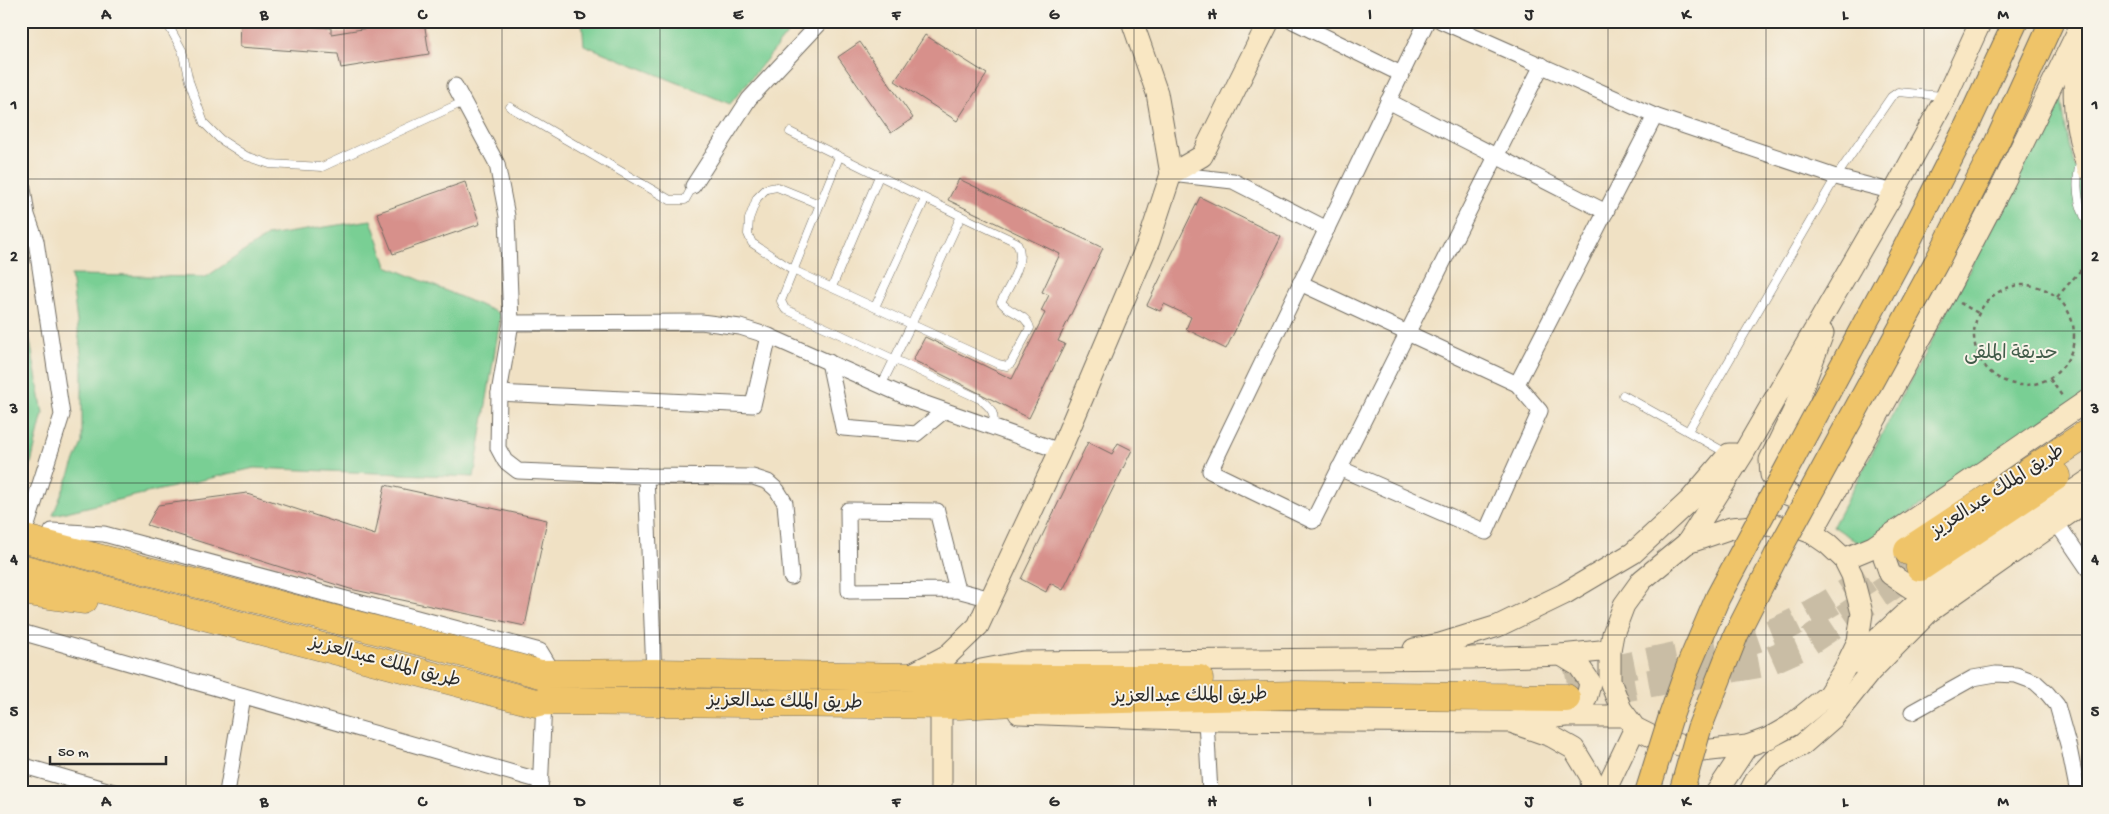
<svg xmlns="http://www.w3.org/2000/svg" width="2109" height="814" font-family="'Gochi Hand','Playpen Sans Arabic',sans-serif">
<style>
.green{fill:#79cf94;stroke:#527d60}
.building{fill:#d7908b}
.lines{fill:none;stroke-linecap:round;stroke-linejoin:round}
.highway-tunnel{stroke:#c9bda5;stroke-width:28;stroke-dasharray:28 14;stroke-linecap:butt}
.lane-casing{stroke:#706b61;stroke-width:9}
.street-casing{stroke:#706b61;stroke-width:17}
.secondary-casing{stroke:#706b61;stroke-width:23}
.highway-casing{stroke:#706b61;stroke-width:29}
.path{stroke:#706b61;stroke-width:2.5;stroke-dasharray:4 4;stroke-linecap:butt}
.lane{stroke:#fff;stroke-width:8}
.street{stroke:#fff;stroke-width:15}
.secondary{stroke:#f9e7c3;stroke-width:21}
.highway{stroke:#efc469;stroke-width:28}
.primary-bridge-casing{stroke:#706b61;stroke-width:26;stroke-linecap:butt}
.primary-bridge{stroke:#efc469;stroke-width:24}
.grid{fill:none;stroke:#2b2b2b;stroke-width:1;stroke-opacity:0.55}
.labels{text-anchor:middle;dominant-baseline:central;stroke-width:4;stroke-linejoin:round;paint-order:stroke}
.park-label{font-size:19px;fill:#425c4a;stroke:#f7f3e8}
.street-label{font-size:19px;fill:#2b2b2b;stroke:#f7f3e8}
.neatline{fill:none;stroke:#2b2b2b;stroke-width:2}
.grid-label{font-size:16px;text-anchor:middle;font-weight:bold;fill:#2b2b2b}
</style>
<rect width="100%" height="100%" fill="#f7f3e8"/>
<filter id="ink" filterUnits="userSpaceOnUse"><feTurbulence type="fractalNoise" baseFrequency=".02" numOctaves="2"/><feDisplacementMap in="SourceGraphic" scale="10" xChannelSelector="R" yChannelSelector="G"/><feConvolveMatrix kernelMatrix="1 2 1 2 8 2 1 2 1" color-interpolation-filters="sRGB"/></filter>
<filter id="wash" filterUnits="userSpaceOnUse"><feTurbulence type="fractalNoise" baseFrequency=".0096" numOctaves="4" result="noise"/><feDisplacementMap in="SourceGraphic" scale="20" xChannelSelector="R" yChannelSelector="G"/><feGaussianBlur stdDeviation="1.12" result="paint"/><feColorMatrix in="noise" values="0 0 0 0 0 0 0 0 0 0 0 0 0 0 0 0 0 1.4 0 .05"/><feComposite in="paint" operator="in"/></filter>
<g filter="url(#wash)">
<rect width="100%" height="100%" fill="#f0e1c4"/>
<g class="green">
<polygon points="582,21 798,21 730,104 584,45"/>
<path d="M2061 97C2066 129 2069 165 2088 192V395L1861 545 1833 526Z"/>
<polygon points="371,220 387,266 501,314 474,477 254,468 53,515 82,443 82,361 71,275 206,277 267,236"/>
<polygon points="21,291 43,413 21,505"/>
</g>
<g id="blocks">
<g class="building">
<polygon points="241,21 331,28 331,34 412,21 424,21 429,54 341,68 338,54 240,47"/>
<polygon points="925,35 987,74 957,121 895,81"/>
<polygon points="860,42 913,118 891,133 838,57"/>
<polygon points="959,179 1103,248 1058,341 1065,344 1029,418 913,360 925,337 1012,379 1045,313 1041,311 1049,295 1042,292 1060,254 948,200"/>
<polygon points="465,182 480,224 393,254 377,213"/>
<polygon points="1200,197 1281,237 1226,349 1186,329 1191,317 1164,304 1160,311 1147,305"/>
<polygon points="1088,442 1112,454 1118,443 1132,450 1063,590 1050,583 1046,592 1021,579"/>
<polygon points="385,485 547,520 525,626 350,589 147,525 158,505 247,493 375,535"/>
</g>
</g>
</g>
<g filter="url(#ink)">
<use href="#blocks" fill-opacity="0" stroke="#706b61" stroke-width="1"/>
<g class="lines">
<g class="highway-tunnel">
<path d="M1566 679 1752 640C1810 621 1858 585 1908 551"/>
<polyline points="1566,698 1764,663 1802,646 1920,567"/>
</g>
<defs>
<g id="lane">
<polyline points="166,21 182,50 189,81 204,123 220,139 246,156 270,164 322,167 463,102"/>
<polyline points="510,107 670,200 685,200 693,186"/>
<polyline points="790,132 961,216"/>
<path d="M839 157 781 301 785 309 980 399C991 408 996 413 993 427"/>
<path d="M2080 163C2075 183 2077 205 2088 223"/>
<path d="M819 204 777 187 766 189 757 198 749 219 748 234 752 243 793 270 998 364 1007 366 1011 363 1030 328C1026 313 1010 314 1001 302 1009 286 1028 259 1016 242L961 216 912 323 881 386"/>
<polyline points="832,287 879,176"/>
<polyline points="875,307 925,199"/>
<polyline points="1623,395 1728,454"/>
<polyline points="1688,431 1836,177 1891,97 1898,92 1943,96"/>
</g>
<g id="street">
<polyline points="1293,21 1401,74"/>
<polyline points="1427,21 1210,471 1313,521 1542,65"/>
<polyline points="1441,21 1655,116 1836,177 1894,192"/>
<polyline points="455,86 497,164 507,216 511,323 499,393 498,448 505,461 518,471 646,476 753,477 768,482 777,490 785,503 791,577"/>
<polyline points="1388,101 1606,212"/>
<polyline points="1171,174 1233,181 1327,229"/>
<polyline points="21,175 27,215 36,241 62,415 28,522"/>
<polyline points="693,186 749,99 822,21"/>
<polyline points="1300,283 1517,384"/>
<polyline points="511,323 701,322 740,327 769,336 909,398 1060,451"/>
<polyline points="829,362 843,428 916,434 944,411"/>
<polyline points="499,393 753,405 769,336"/>
<polyline points="1339,468 1486,532 1540,411 1517,384 1655,116"/>
<polyline points="646,476 654,673"/>
<polyline points="2056,522 2088,569"/>
<polyline points="52,531 104,534 540,651 554,674"/>
<polyline points="957,590 849,591 848,510 937,511 957,590 991,599"/>
<polyline points="21,632 541,781"/>
<polyline points="1912,712 1973,678 1996,674 2016,675 2035,682 2047,693 2057,705 2069,748 2078,793"/>
<polyline points="1206,720 1210,793"/>
<polyline points="21,765 117,793"/>
<polyline points="227,793 243,696"/>
<polyline points="540,793 544,701"/>
</g>
<g id="secondary">
<path d="M2077 49C2071 93 2074 127 2088 169"/>
<polyline points="1171,174 1202,156 1269,21"/>
<polyline points="1819,495 1811,503 1789,495 1771,475 1770,460 1795,408 1823,333"/>
<polygon points="1766,525 1796,527 1812,533 1828,544 1844,559 1852,575 1862,613 1858,641 1844,670 1828,695 1790,726 1769,738 1747,746 1702,751 1657,739 1635,728 1621,709 1610,681 1610,650 1613,634 1624,605 1642,580 1687,543 1731,528"/>
<polyline points="1812,533 1945,295 2001,188 2083,21"/>
<polyline points="1897,533 1884,557 1890,574 1911,588 1938,581"/>
<polyline points="1687,543 1743,454 1894,192 1946,97 1981,21"/>
<polyline points="1844,559 1873,547 2088,400"/>
<polyline points="1414,649 1440,644 1498,626 1564,594 1633,553 1690,500 1729,454 1735,454"/>
<path d="M1561 655 1579 666 1590 682C1587 703 1584 705 1565 716"/>
<polyline points="1852,663 1941,580 2088,481"/>
<polyline points="981,670 1023,662 1470,658 1561,655 1610,650"/>
<polyline points="908,676 948,655 978,626 1060,451 1149,241 1171,174 1157,93 1132,21"/>
<polyline points="1019,713 1206,720 1511,722 1565,716 1625,716"/>
<polyline points="1516,724 1551,736 1574,749 1591,777 1592,793"/>
<polyline points="941,793 941,705"/>
<polyline points="1604,793 1635,728"/>
<polyline points="1716,793 1747,746"/>
<polyline points="1749,793 1757,778 1775,759 1802,745 1834,717 1870,672 1930,611 2088,500"/>
</g>
<g id="highway">
<polyline points="21,538 449,649 540,674 654,673 1043,679 1199,679"/>
<polyline points="1908,551 2088,433"/>
<polyline points="1920,567 2056,476"/>
<polyline points="21,568 536,703 544,701 960,705 1033,701 1296,695 1566,698"/>
<polyline points="21,591 84,600"/>
</g>
</defs>
<use href="#lane" class="lane-casing"/>
<use href="#street" class="street-casing"/>
<use href="#secondary" class="secondary-casing"/>
<use href="#highway" class="highway-casing"/>
<g class="path">
<circle cx="2024" cy="335" r="50"/>
<polyline points="2057,297 2088,262"/>
<polyline points="1960,303 1978,313"/>
<polyline points="2050,379 2062,396"/>
</g>
<use href="#lane" class="lane"/>
<use href="#street" class="street"/>
<use href="#secondary" class="secondary"/>
<use href="#highway" class="highway"/>
<defs>
<g id="primary-bridge">
<polyline points="1647,793 1671,716 1689,665 1718,597 1900,258 1964,132 2016,21"/>
<polyline points="1681,793 1699,729 1736,635 1776,556 1938,259 1997,142 2052,21"/>
</g>
</defs>
<use href="#primary-bridge" class="primary-bridge-casing"/>
<use href="#primary-bridge" class="primary-bridge"/>
</g>
</g>
<path class="grid" d="M186 21V793M344 21V793M502 21V793M660 21V793M818 21V793M976 21V793M1134 21V793M1292 21V793M1450 21V793M1608 21V793M1766 21V793M1924 21V793M21 179H2088M21 331H2088M21 483H2088M21 635H2088"/>
<g class="labels">
<g class="park-label">
<text x="2011" y="354">حديقة الملقى</text>
</g>
<g class="street-label">
<text transform="translate(1998 492) rotate(-33)">طريق الملك عبدالعزيز</text>
<text transform="translate(385 663) rotate(15)">طريق الملك عبدالعزيز</text>
<text transform="translate(1190 697) rotate(-1)">طريق الملك عبدالعزيز</text>
<text transform="translate(785 703) rotate(1)">طريق الملك عبدالعزيز</text>
</g>
</g>
<rect width="2109" height="814" fill="none" stroke="#f7f3e8" stroke-width="55"/>
<path d="M50 756v8h116v-8" fill="none" stroke="#2b2b2b" stroke-width="2.5"/>
<text x="58" y="756" font-size="15" fill="#2b2b2b" stroke="#f7f3e8" stroke-width="4" paint-order="stroke">50 m</text>
<rect x="28" y="28" width="2054" height="758" class="neatline"/>
<g class="grid-label">
<text x="106" y="19">A</text>
<text x="264" y="19">B</text>
<text x="422" y="19">C</text>
<text x="580" y="19">D</text>
<text x="738" y="19">E</text>
<text x="896" y="19">F</text>
<text x="1054" y="19">G</text>
<text x="1212" y="19">H</text>
<text x="1370" y="19">I</text>
<text x="1529" y="19">J</text>
<text x="1686" y="19">K</text>
<text x="1845" y="19">L</text>
<text x="2003" y="19">M</text>
<text x="14" y="109">1</text>
<text x="2095" y="109">1</text>
<text x="14" y="261">2</text>
<text x="2095" y="261">2</text>
<text x="14" y="413">3</text>
<text x="2095" y="413">3</text>
<text x="14" y="564">4</text>
<text x="2095" y="564">4</text>
<text x="14" y="716">5</text>
<text x="2095" y="716">5</text>
<text x="106" y="806">A</text>
<text x="264" y="806">B</text>
<text x="422" y="806">C</text>
<text x="580" y="806">D</text>
<text x="738" y="806">E</text>
<text x="896" y="806">F</text>
<text x="1054" y="806">G</text>
<text x="1212" y="806">H</text>
<text x="1370" y="806">I</text>
<text x="1529" y="806">J</text>
<text x="1686" y="806">K</text>
<text x="1845" y="806">L</text>
<text x="2003" y="806">M</text>
</g>
</svg>
